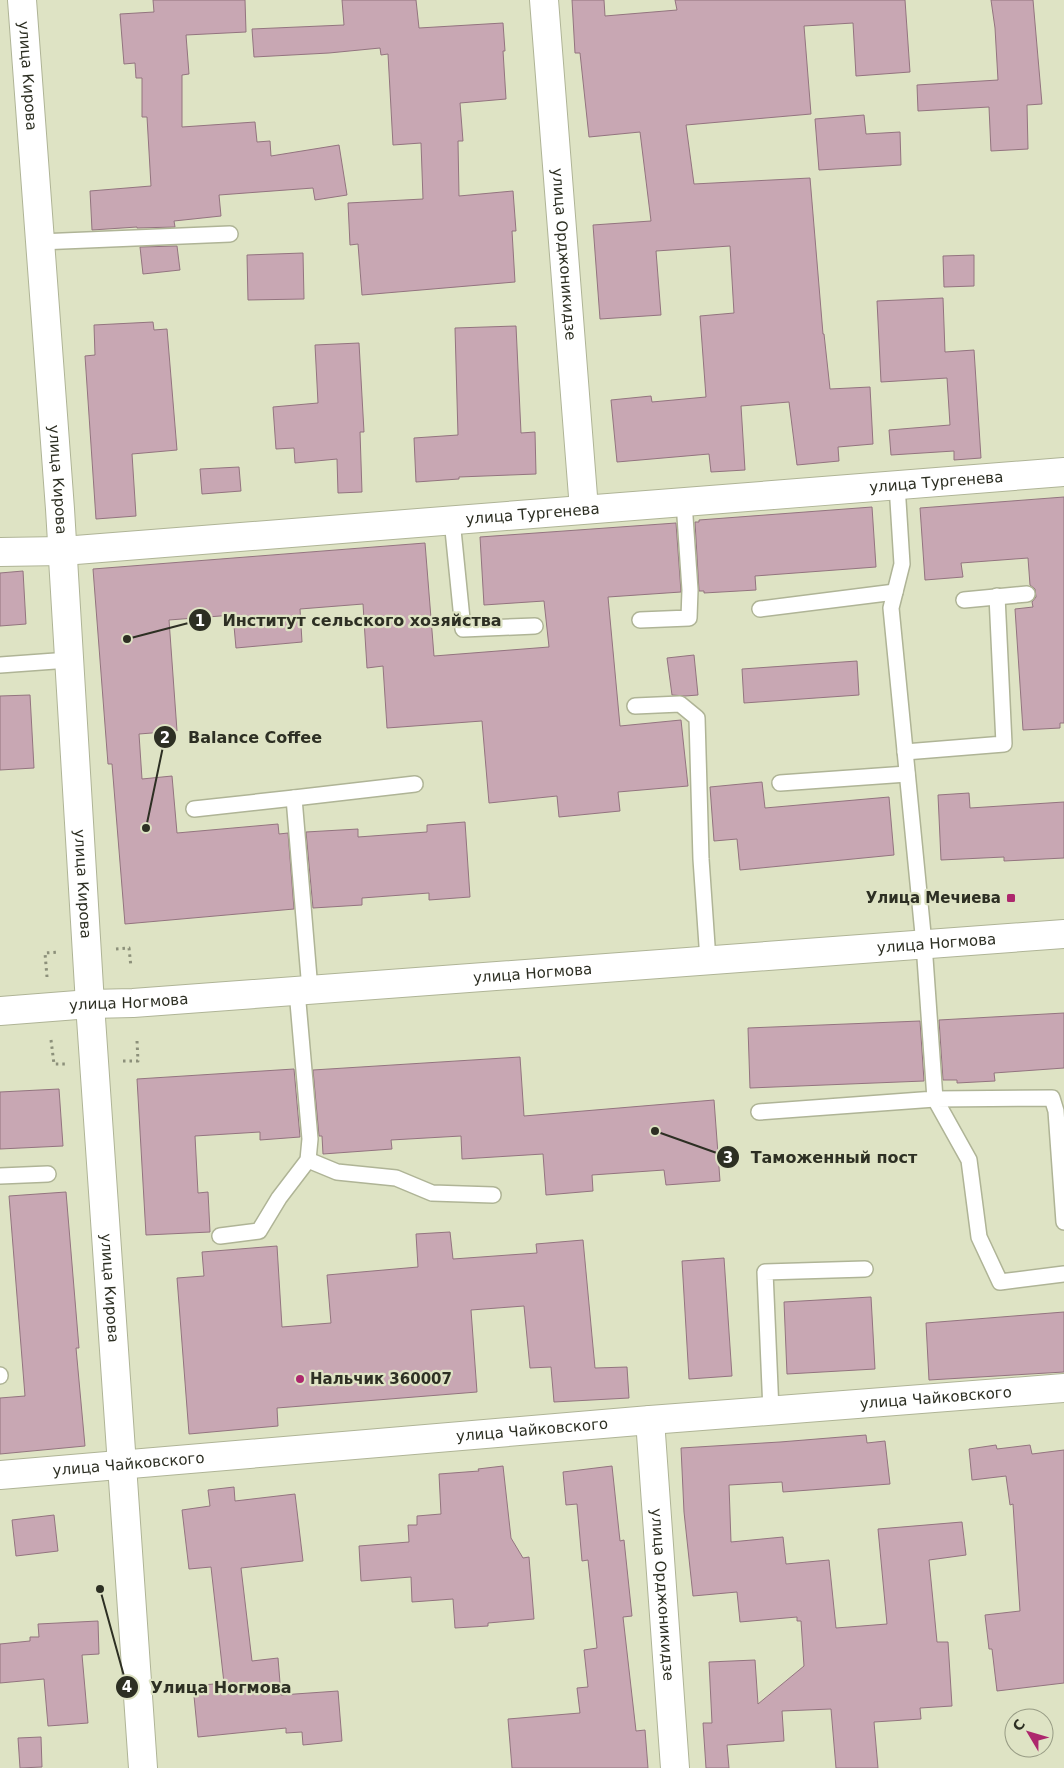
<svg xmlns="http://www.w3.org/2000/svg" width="1064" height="1768" font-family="'DejaVu Sans',sans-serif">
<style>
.building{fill:#c8a7b3;stroke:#93747f}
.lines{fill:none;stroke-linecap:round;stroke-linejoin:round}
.lane-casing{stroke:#afb496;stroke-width:18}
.street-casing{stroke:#afb496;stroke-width:30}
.secondary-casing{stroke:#afb496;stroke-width:30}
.path{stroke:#8c907a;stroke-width:3;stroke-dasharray:2.5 4;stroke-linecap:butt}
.lane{stroke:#fff;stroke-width:15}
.street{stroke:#fff;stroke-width:28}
.secondary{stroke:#fff;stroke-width:28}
.poi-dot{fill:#ad276d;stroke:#dee3c4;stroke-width:2}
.labels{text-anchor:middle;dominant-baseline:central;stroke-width:4.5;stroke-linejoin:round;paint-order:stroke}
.street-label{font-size:15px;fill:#2d2f23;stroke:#dee3c4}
.poi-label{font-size:15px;font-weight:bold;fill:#2d2f23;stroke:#dee3c4;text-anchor:end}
.leader{fill:none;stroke:#2d2f23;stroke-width:2}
.callout-dot{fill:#2d2f23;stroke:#dee3c4;stroke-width:2}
.mark-label{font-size:15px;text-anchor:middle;font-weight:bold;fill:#fff}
.callout-label{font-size:16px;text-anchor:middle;font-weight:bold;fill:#2d2f23;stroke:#dee3c4;stroke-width:4.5;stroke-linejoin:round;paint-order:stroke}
</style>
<rect width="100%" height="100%" fill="#dee3c4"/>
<g class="building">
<polygon points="153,0 245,0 246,32 186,35 189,74 182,75 182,127 255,122 257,142 270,141 271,156 339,145 347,195 315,200 313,188 219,195 221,216 174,221 175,227 137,228 137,227 92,230 90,191 151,186 147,117 142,117 142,78 136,78 135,63 124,64 120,14 154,12"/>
<polygon points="342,0 416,0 419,28 503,23 505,51 503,51 506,99 460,103 463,141 458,141 459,196 513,191 516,231 512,231 515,282 362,295 358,244 350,245 348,203 423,199 421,143 393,145 388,54 381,55 380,48 329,53 254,57 252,29 344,25"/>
<polygon points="572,0 604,0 605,16 677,10 675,0 905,0 910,72 856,76 853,23 804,26 811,114 686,125 694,184 810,178 823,334 824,334 830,389 870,387 873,444 838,447 839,461 797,465 789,402 741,406 745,470 711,472 709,454 617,462 611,400 651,396 652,402 706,397 700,316 734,313 730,246 656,251 661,315 600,319 593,225 651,221 640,132 589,137 580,53 575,53"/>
<polygon points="991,0 1033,0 1042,104 1027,105 1028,149 991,151 989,107 918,111 917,85 998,80 995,28"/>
<polygon points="864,115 866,134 900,132 901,165 819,170 815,119"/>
<polygon points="177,246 180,270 143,274 140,247"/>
<polygon points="303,253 304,299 248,300 247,255"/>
<polygon points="974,255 974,286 944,287 943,256"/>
<polygon points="943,298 945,352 974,350 981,458 954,460 954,451 891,455 889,430 950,425 947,378 881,382 877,301"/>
<polygon points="153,322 154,330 167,329 177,450 132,454 136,516 96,519 85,356 95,355 94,325"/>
<polygon points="516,326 521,433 535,432 536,474 459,477 459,479 416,482 414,438 458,435 455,328"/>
<polygon points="359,343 364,432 360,432 362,492 338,493 337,459 295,463 294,448 276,449 273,407 318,403 315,345"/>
<polygon points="239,467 241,491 202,494 200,469"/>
<polygon points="1064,497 1064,723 1060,723 1060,728 1023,730 1015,609 1033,607 1032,602 1036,597 1035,589 1030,585 1028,558 961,563 963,577 925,580 920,508"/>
<polygon points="872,507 876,567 755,576 756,590 704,593 704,591 699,591 695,522 699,522 699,520"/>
<polygon points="676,523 681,592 608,597 620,726 681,720 688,786 618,792 620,811 559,817 557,796 489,803 482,721 387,728 383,666 367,668 363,604 300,609 302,642 236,648 233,615 169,620 177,731 139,734 142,779 172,776 177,833 278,824 279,834 288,833 294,909 125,924 112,764 108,764 93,569 425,543 434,656 549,647 544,601 484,605 480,537"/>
<polygon points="23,571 26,624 0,626 0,573"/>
<polygon points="694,655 698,695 685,696 672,695 667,658"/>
<polygon points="857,661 859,695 744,703 742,669"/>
<polygon points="30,695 34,768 0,770 0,696"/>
<polygon points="762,782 765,808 889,797 894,855 740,870 737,839 714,841 710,787"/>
<polygon points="969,793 970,808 1064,802 1064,858 1004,861 1004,857 941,860 938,795"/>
<polygon points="465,822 470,897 429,900 429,893 362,898 362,905 313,908 306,832 358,829 358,837 427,832 427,825"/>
<polygon points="1064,1013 1064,1068 994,1073 995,1081 957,1083 957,1080 943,1080 939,1020"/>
<polygon points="920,1021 924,1081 750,1088 748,1028"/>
<polygon points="520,1057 524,1116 714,1100 720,1181 666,1185 664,1170 592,1175 593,1191 546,1195 543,1154 462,1159 461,1136 391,1140 392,1149 323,1154 322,1136 319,1136 313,1070"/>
<polygon points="294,1069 300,1137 260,1140 260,1132 195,1136 198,1193 208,1192 210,1232 146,1235 137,1079"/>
<polygon points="59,1089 63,1146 0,1149 0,1092"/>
<polygon points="66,1192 79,1348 76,1348 85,1446 0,1454 0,1398 25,1396 9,1196"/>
<polygon points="450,1232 453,1259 537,1253 536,1244 583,1240 595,1368 627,1367 629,1398 554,1402 551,1367 530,1368 524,1306 471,1310 477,1392 277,1408 278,1426 189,1434 177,1278 204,1276 202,1252 277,1246 282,1327 331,1323 327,1275 418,1267 416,1234"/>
<polygon points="724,1258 732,1376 689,1379 682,1261"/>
<polygon points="871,1297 875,1369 787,1374 784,1302"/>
<polygon points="1064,1312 1064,1372 929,1380 926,1323"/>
<polygon points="866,1435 867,1443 885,1441 890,1484 783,1492 782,1482 729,1485 731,1542 783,1537 786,1564 829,1560 836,1628 887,1624 878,1529 962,1522 966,1555 929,1560 937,1642 948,1642 952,1706 920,1708 921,1719 874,1722 878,1768 836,1768 831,1709 782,1711 784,1741 727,1745 729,1768 706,1768 703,1723 712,1723 709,1662 755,1660 758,1704 804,1666 801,1621 797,1621 797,1617 740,1622 737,1592 693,1596 684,1512 681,1448 780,1442"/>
<polygon points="996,1445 997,1449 1030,1445 1032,1454 1064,1450 1064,1683 997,1691 992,1649 989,1649 985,1615 1020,1611 1013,1504 1010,1505 1006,1476 972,1480 969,1449"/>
<polygon points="503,1466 511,1538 523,1558 529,1557 534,1619 488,1623 488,1626 455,1628 453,1599 412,1602 411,1577 361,1581 359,1546 409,1542 408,1525 417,1525 417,1516 441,1514 439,1474 479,1471 478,1469"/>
<polygon points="612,1466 620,1541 624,1540 632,1616 623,1617 636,1731 645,1730 648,1768 512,1768 508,1719 580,1713 577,1688 588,1687 584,1650 597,1648 588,1560 582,1561 577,1504 566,1505 563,1472"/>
<polygon points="234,1487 235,1501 295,1494 303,1561 241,1568 252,1661 278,1658 281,1695 338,1691 342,1741 303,1745 302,1732 286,1733 286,1728 198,1737 193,1686 224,1683 211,1567 189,1569 182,1510 210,1506 208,1490"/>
<polygon points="54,1515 58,1551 16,1556 12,1520"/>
<polygon points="98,1621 99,1654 82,1655 88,1723 48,1726 44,1679 0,1683 0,1644 30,1641 30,1637 39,1637 38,1624"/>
<polygon points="41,1737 42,1767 20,1768 18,1738"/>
</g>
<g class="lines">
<defs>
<g id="lane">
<polyline points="39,242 230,234"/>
<polyline points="452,520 463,629 535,626"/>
<polyline points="964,600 1027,594"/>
<polyline points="760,609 895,592"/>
<polyline points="640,620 689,618 690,590 684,502"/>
<polyline points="0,665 69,660"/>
<polyline points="635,706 680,704 697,718 701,859 708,960"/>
<polyline points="905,752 1004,744 997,596"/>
<polyline points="780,783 907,774"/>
<polyline points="194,809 294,798"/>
<polyline points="310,990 294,798 415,784"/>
<polyline points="759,1112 935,1099 924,944 891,608 902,564 897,485"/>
<polyline points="308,1160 337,1172 396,1178 432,1193 493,1195"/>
<polyline points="0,1176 48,1174"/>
<polyline points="1064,1222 1056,1111 1052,1098 935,1099 969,1160 979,1237 1000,1282 1064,1274"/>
<polyline points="220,1236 259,1231 279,1198 308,1160 310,1139 297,991"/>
<polyline points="0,1375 0,1376"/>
<polyline points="771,1411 765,1272 865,1269"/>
</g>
<g id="street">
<path id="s1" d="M544 0 584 509"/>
<path id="s2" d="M0 552 63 551 1064 472"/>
<path id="s3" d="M650 1420 675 1768"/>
<path id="s4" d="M0 1475 650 1420 1064 1388"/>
</g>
<g id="secondary">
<path id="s5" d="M22 0 60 509 90 1004 143 1768"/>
<path id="s6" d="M0 1011 90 1004 133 1003 1064 934"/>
</g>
</defs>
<use href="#lane" class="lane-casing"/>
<use href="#street" class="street-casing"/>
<use href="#secondary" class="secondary-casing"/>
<g class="path">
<polyline points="116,949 129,948 131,967"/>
<polyline points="47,977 45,953 59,952"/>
<polyline points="51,1040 54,1064 66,1064"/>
<polyline points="123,1061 138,1061 137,1041"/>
</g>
<use href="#lane" class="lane"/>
<use href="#street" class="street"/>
<use href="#secondary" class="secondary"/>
</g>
<g class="poi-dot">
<rect x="1006" y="893" width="10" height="10" rx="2.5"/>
<circle cx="300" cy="1379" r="5"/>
</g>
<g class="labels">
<g class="street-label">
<text stroke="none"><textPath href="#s5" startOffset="76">улица Кирова</textPath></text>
<text stroke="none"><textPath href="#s1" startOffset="255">улица Орджоникидзе</textPath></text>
<text stroke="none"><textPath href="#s5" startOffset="481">улица Кирова</textPath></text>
<text stroke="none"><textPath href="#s2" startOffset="939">улица Тургенева</textPath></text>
<text stroke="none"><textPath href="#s2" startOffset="534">улица Тургенева</textPath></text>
<text stroke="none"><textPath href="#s5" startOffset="886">улица Кирова</textPath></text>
<text stroke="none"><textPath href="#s6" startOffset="939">улица Ногмова</textPath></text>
<text stroke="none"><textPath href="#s6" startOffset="534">улица Ногмова</textPath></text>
<text stroke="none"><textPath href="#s6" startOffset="129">улица Ногмова</textPath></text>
<text stroke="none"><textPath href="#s5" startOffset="1291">улица Кирова</textPath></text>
<text stroke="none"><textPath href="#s4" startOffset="939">улица Чайковского</textPath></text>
<text stroke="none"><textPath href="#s4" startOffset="534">улица Чайковского</textPath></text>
<text stroke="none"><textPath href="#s4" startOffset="129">улица Чайковского</textPath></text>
<text stroke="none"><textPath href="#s3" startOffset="175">улица Орджоникидзе</textPath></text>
</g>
<g class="poi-label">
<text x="1001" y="898">Улица Мечиева</text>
<text x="310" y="1379" text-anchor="start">Нальчик 360007</text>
</g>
</g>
<path class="leader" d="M127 639L200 620M146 828L165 737M655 1131L728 1157M100 1589L127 1687"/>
<g class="callout-dot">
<circle cx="127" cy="639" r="5"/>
<circle cx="146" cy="828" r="5"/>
<circle cx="655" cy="1131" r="5"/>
<circle cx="100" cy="1589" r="5"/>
<circle cx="200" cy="620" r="12"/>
<circle cx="165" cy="737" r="12"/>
<circle cx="728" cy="1157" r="12"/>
<circle cx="127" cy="1687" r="12"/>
</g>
<g class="mark-label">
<text x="200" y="626">1</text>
<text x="165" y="743">2</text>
<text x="728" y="1163">3</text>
<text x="127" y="1692">4</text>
</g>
<g class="callout-label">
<text x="362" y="626">Институт сельского хозяйства</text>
<text x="255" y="743">Balance Coffee</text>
<text x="834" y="1163">Таможенный пост</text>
<text x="221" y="1693">Улица Ногмова</text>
</g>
<g transform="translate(1029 1733) rotate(308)"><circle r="24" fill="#dee3c4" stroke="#979b84"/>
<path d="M0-4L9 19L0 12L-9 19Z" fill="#ad276d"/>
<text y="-8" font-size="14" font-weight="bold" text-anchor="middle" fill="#2d2f23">С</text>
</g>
</svg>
